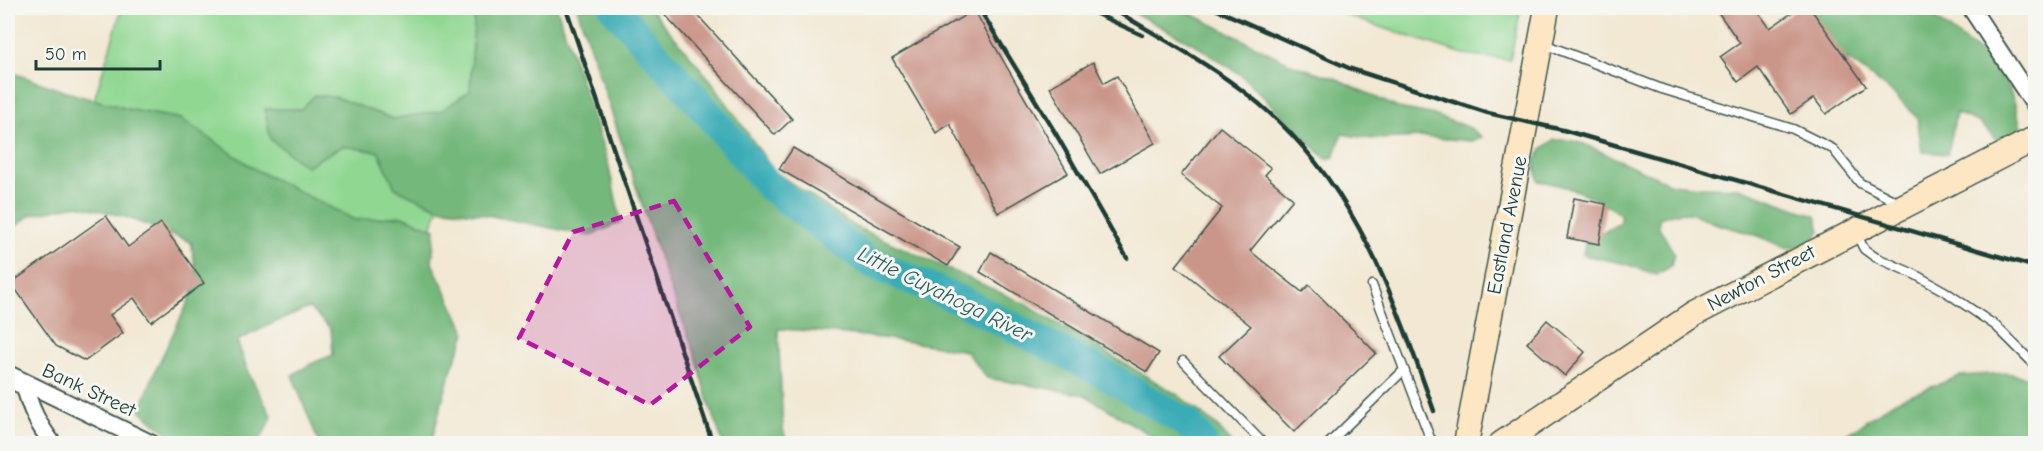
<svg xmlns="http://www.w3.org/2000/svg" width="2043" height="451" font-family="'Comic Neue',sans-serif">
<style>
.green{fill:#90d792;stroke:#588a63;stroke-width:1.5}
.forest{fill:#74b87c;stroke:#4a7a58;stroke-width:1.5}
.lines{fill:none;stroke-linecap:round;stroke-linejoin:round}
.river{stroke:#3bacb6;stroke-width:30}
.building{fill:#cb968a}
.lane-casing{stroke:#3f574c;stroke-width:11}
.street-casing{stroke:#3f574c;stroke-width:20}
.secondary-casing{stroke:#3f574c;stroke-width:27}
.lane{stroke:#fff;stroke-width:8}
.street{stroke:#fff;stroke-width:16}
.secondary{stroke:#fce6c4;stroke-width:24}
.rail{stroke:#1f3d34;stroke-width:4.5}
.marked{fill:#b5179e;fill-opacity:0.2;stroke:#b5179e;stroke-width:4.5;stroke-dasharray:12 8;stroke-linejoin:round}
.labels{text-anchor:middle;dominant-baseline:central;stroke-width:6;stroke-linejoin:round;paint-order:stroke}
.street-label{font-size:20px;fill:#1f3d34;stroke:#f6f6f2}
.water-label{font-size:21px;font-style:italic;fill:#275e5b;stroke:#f6f6f2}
</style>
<rect width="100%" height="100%" fill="#f6f6f2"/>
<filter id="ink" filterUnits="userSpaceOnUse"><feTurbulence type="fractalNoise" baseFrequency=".0167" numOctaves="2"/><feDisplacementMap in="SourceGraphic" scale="12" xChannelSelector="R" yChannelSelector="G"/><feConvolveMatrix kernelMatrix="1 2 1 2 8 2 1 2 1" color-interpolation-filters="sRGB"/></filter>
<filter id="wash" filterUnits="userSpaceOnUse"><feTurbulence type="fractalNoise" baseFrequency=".008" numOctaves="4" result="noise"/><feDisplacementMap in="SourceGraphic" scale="24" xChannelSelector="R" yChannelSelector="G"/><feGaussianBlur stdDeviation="1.35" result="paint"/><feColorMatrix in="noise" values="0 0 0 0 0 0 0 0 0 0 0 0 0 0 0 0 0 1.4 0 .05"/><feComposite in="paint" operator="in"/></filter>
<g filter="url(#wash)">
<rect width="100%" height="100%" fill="#f2e8d3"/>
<g class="green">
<polygon points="122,8 475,8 470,91 441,111 393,119 335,97 301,109 266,109 343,146 379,152 395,188 439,208 431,228 402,216 355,221 258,171 181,119 132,110 94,100"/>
<polygon points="1330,8 1521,8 1510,60 1463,54 1362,21"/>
</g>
<g class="forest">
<polygon points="475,8 557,8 608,163 621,222 590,236 482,214 439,208 395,188 379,152 343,146 306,166 270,139 265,109 301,109 315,95 335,97 393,119 441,111 470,91"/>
<path d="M577 8H650L712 82 774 171 856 227 1023 303 1178 395 1217 426 1232 443H1163L1085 395 987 378 966 351C904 340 842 332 778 329L783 429 787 443H723L710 406 695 354 668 283Z"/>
<polygon points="1125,8 1180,8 1293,65 1335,78 1398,108 1431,114 1470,128 1482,137 1472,141 1423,137 1373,139 1342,134 1334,157 1326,159 1240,74 1194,44"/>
<polygon points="1801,8 1922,8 2001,69 2014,101 2022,131 1995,139 1980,123 1956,113 1948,154 1922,152 1917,117 1887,88 1821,40"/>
<polygon points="8,71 66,92 132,110 181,119 258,171 355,220 402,216 435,229 432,263 466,333 450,373 431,443 319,443 292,375 313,363 333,355 331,329 309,308 273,323 237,341 249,374 272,417 261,438 254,443 189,444 172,437 140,410 156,369 198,282 191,242 123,216 77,205 30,215 15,227 8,226"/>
<path d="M1554 140H1569L1584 144 1671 184 1702 187 1739 188 1816 216 1820 231 1809 244 1787 249 1759 236 1714 223 1693 214 1680 212 1659 218V227L1674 253 1671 266 1657 275 1626 264 1583 255 1585 243 1620 223V214C1596 196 1568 186 1539 181L1534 163 1543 148Z"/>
<polygon points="2007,373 2026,377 2035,385 2035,443 1834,443 1895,401 1960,376"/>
</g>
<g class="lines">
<polyline class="river" points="614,8 707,112 769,186 869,262 964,302 1103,373 1188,424 1204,444"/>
</g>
<g id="blocks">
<g class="building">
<polygon points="659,8 691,8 792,119 775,135"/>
<polygon points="1715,8 1755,8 1770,28 1799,8 1810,8 1866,86 1826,114 1814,98 1791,114 1758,67 1738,82 1720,57 1740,43"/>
<polygon points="974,10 1068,173 998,213 950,124 936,133 892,58"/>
<polygon points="1093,62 1104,83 1117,76 1155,143 1100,174 1050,87"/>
<polygon points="1220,127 1271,168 1265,175 1293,199 1250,251 1302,292 1309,285 1376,353 1294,432 1219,356 1251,326 1176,266 1222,208 1181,175"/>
<polygon points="793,148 960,247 948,266 779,169"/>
<polygon points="1574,198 1606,204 1599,244 1567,238"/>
<polygon points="106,216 128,247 161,223 204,283 151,322 134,298 110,315 123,333 85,361 56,346 11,283"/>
<polygon points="991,252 1159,353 1147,372 980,272"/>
<polygon points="1547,320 1585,352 1565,376 1527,343"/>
</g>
</g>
</g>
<g filter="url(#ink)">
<use href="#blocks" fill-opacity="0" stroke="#3f574c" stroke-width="1.5"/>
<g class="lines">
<defs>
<g id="lane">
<polyline points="1541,43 1662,89 1793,129 1833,149 1860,183 1899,203"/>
<polyline points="1856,233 1864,249 1875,257 1914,274 1946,292 1996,326 2036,366"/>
<polyline points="1372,285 1430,438 1436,444"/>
<polyline points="1183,361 1264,444"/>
<polyline points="1328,444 1404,370"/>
</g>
<g id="street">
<polyline points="1971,8 2036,107"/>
<polyline points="8,374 152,444"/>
<path d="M19 384 24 383C30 408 37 423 53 444"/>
</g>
<g id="secondary">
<polyline points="1466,444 1547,8"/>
<polyline points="1501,444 1694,314 2036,138"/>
</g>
</defs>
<use href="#lane" class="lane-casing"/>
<use href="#street" class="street-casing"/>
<use href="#secondary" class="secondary-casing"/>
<use href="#lane" class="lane"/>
<use href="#street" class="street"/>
<use href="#secondary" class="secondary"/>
<g class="rail">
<polyline points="566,8 713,444"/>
<polyline points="979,8 1056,134 1127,258"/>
<polyline points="1084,8 1142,35"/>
<path d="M1111 8C1154 34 1199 58 1239 88 1351 170 1390 287 1434 411"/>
<polyline points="1213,8 1351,69 1488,113 1563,130 2036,267"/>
</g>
</g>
</g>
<path class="marked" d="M674 201 750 327 650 405 519 338 573 232Z"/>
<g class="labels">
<g class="street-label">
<text transform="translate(1507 225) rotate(-79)">Eastland Avenue</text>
<text transform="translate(1761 278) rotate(-28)">Newton Street</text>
<text transform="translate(89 390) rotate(25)">Bank Street</text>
</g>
<g class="water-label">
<text transform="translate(945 294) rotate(26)">Little Cuyahoga River</text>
</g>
</g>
<rect width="2043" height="451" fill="none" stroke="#f6f6f2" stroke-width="30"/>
<path d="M36 60v9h124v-9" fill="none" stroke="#1f3d34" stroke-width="3"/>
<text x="45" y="60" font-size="18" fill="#1f3d34" stroke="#f6f6f2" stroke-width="4.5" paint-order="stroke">50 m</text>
</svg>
